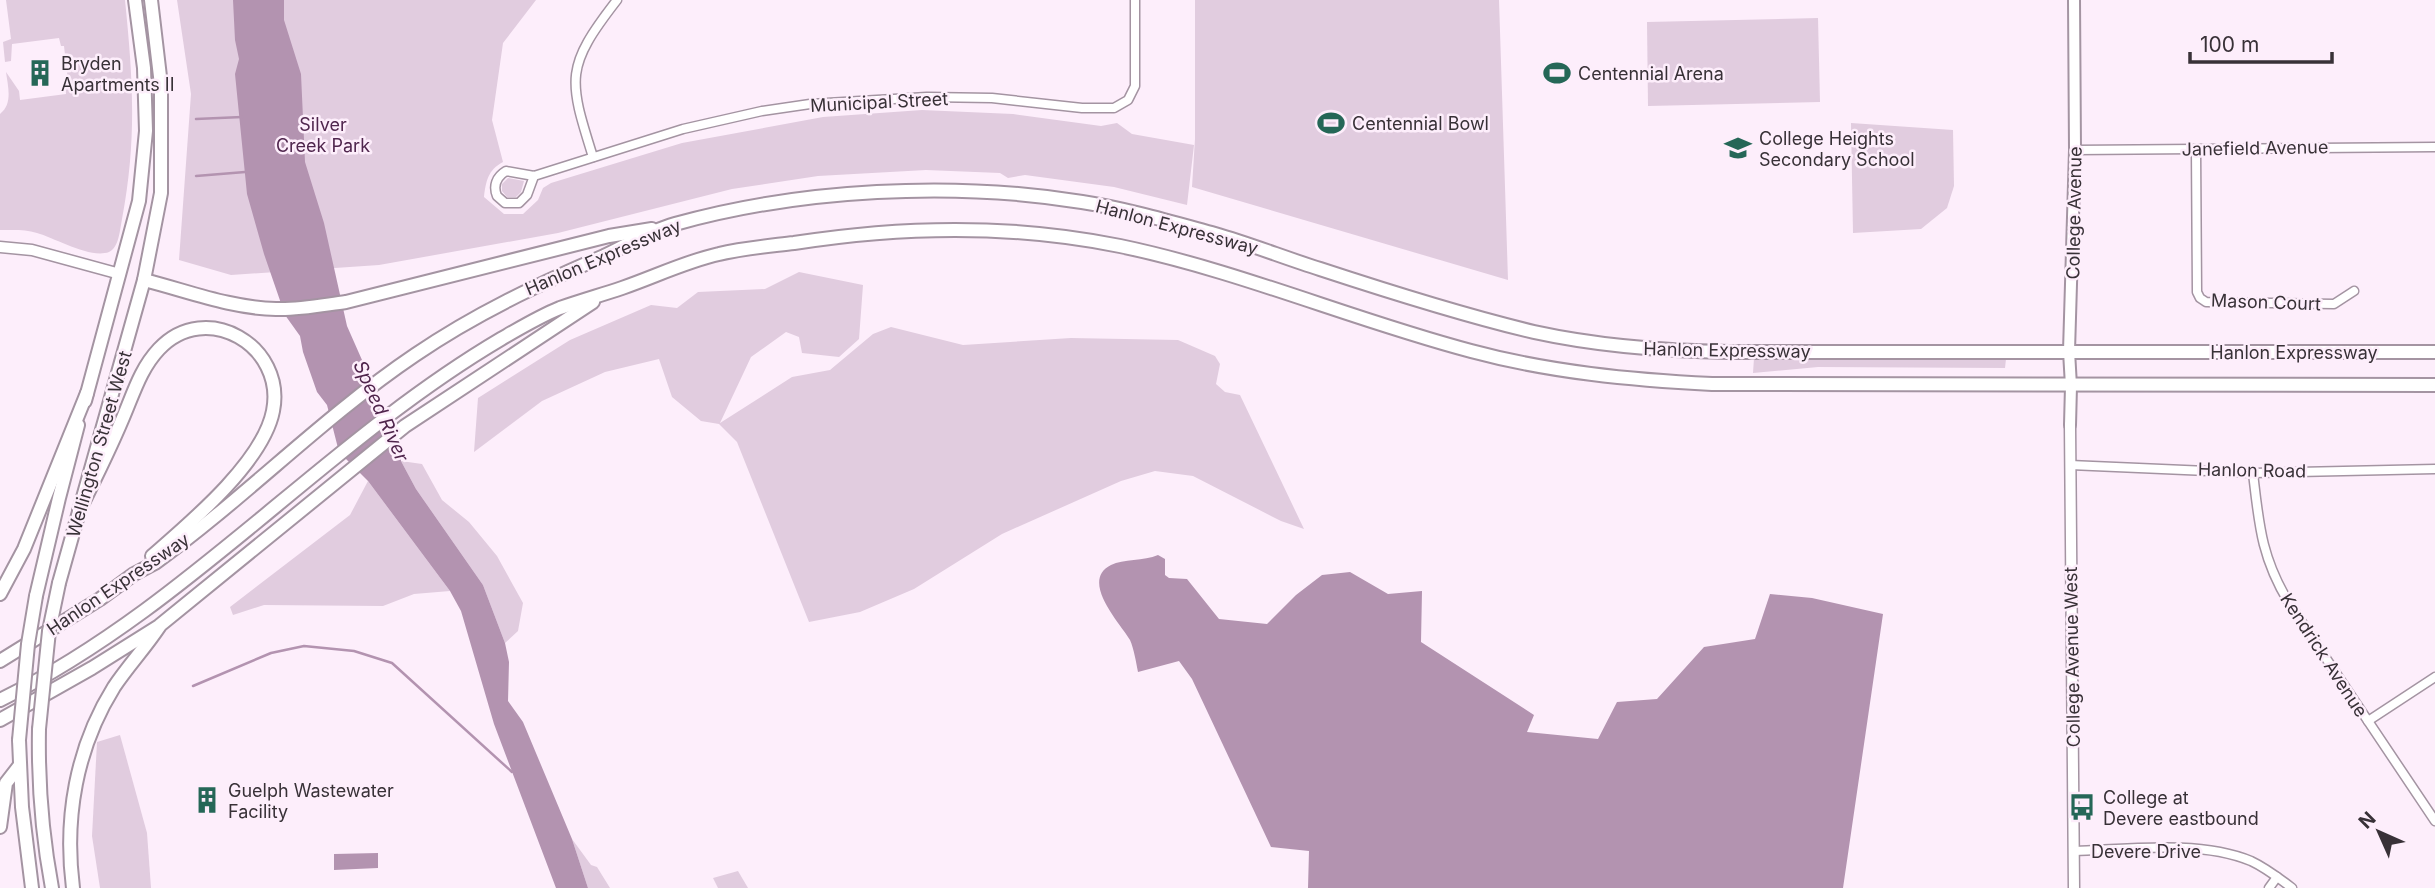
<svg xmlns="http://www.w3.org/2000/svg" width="2435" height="888" font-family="Inter,sans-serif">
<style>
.green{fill:#e1ccdf}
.water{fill:#b393b0}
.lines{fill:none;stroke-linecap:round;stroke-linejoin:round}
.stream{stroke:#b393b0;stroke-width:2.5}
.minor-casing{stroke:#a494a2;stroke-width:11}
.tertiary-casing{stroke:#a494a2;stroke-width:13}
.secondary-casing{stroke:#a494a2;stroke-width:14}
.primary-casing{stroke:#a494a2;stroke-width:16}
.trunk-casing{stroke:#a494a2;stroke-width:16}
.minor{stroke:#fff;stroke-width:8}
.tertiary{stroke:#fff;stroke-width:10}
.secondary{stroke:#fff;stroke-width:10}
.primary{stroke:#fff;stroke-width:12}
.trunk{stroke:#fff;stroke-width:12}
.primary-bridge-casing{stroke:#a494a2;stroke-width:16;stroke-linecap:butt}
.primary-bridge{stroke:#fff;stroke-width:12}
.labels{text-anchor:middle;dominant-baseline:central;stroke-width:5;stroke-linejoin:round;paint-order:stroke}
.poi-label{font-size:18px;fill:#383137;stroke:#fdeefb;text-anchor:start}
.street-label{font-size:18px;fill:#383137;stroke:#fdeefb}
.park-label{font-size:18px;fill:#50264e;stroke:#fdeefb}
.water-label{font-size:19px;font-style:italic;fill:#4f244c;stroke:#fdeefb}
</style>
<rect width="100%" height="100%" fill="#fdeefb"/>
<g class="green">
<path d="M6 0H125C133 79 137 140 122 219 120 229 119 248 109 252 90 259 55 238 37 233 25 229 13 230 0 230V114C13 104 8 87 6 72L19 91 20 100 66 94 65 81H68L64 46H61L59 38 12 44 11 61 5 62 3 42 11 39Z"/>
<path d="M177 0H536L503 43 492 120 503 162C488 170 486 181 484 197L504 214H523L538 200 543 188 551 183 682 143 823 117 922 110 1013 114 1101 126 1117 123 1132 134 1194 145 1187 205 1114 187 1025 175 1008 178 1000 173 926 170 818 176 732 189 558 233 379 265 231 275 179 260 191 94Z"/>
<polygon points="1195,0 1499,0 1508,280 1192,187 1195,139"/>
<polygon points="1818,18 1820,102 1648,106 1647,22"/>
<polygon points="1851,123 1953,130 1954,186 1947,208 1921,229 1853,233"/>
<polygon points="508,178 524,181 521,192 516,197 507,197 502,191 502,184"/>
<polygon points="799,272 863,285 859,339 839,357 802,353 799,337 786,332 751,357 720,423 792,377 830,370 873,334 891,327 963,345 1071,338 1178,340 1215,356 1220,364 1216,384 1225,392 1240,395 1304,529 1281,521 1193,476 1155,471 1121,481 1002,534 914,589 860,612 809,622 737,442 719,424 701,421 672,397 659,359 605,372 542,401 474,452 478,398 570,340 651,305 677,308 698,292 765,289"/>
<polygon points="1754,358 2006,359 2005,368 1818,367 1753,373"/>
<polygon points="401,461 422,464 442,500 469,522 497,556 523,603 518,631 505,643 483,585 416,489"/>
<polygon points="368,481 450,591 414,594 383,606 264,605 233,615 230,607 350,515"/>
<polygon points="120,735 147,833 151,888 100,888 92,836 97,742"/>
<polygon points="572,839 591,865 597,867 610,888 588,888"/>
<polygon points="738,871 748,888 718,888 713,878"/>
</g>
<g class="water">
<polygon points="233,0 284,0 284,20 301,74 305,162 324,223 347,326 392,428 401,452 401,461 416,489 483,585 505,643 509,662 508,701 523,722 572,839 588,888 556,888 494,724 461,611 450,591 368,481 339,452 327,405 317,392 303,352 300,336 285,315 264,254 247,194 235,74 239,59 235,40"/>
<path d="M1158 555 1165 559V575L1169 578 1187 579 1219 619 1267 624 1296 595 1322 575 1350 572 1388 594 1422 591 1421 642 1534 715 1527 732 1598 739 1617 702 1657 699 1704 647 1755 639 1770 594 1812 598 1883 614 1843 888H1308L1309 851 1271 847 1192 679 1179 661 1138 672C1136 662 1134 649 1130 640 1121 624 1079 581 1111 565 1123 559 1144 561 1158 555Z"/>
<polygon points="378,853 378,868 334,870 334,854"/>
</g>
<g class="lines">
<g class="stream">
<polyline points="196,119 242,117"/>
<polyline points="196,176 245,172"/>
<polyline points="193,686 271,653 304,646 354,651 392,663 512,772"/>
</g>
<defs>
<g id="minor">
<polyline points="2196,149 2197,292 2200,298 2206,302 2334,304 2354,291"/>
<polyline points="2075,150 2435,147"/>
<path d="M593 157C568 78 565 67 617 0"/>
<path d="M534 176 527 195 519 203H505L497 196C493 186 496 177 506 171L534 176 683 129 762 111 810 104 927 97 992 98 1082 108H1114L1128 100 1135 86V0"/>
<polyline points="2070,465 2253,473 2435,469"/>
<path d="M2253 473C2259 524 2261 557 2289 603L2435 821"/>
<polyline points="2368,721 2435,677"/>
<path d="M2075 851C2129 849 2201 840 2251 861 2266 868 2279 878 2292 888"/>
<polyline points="2269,888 2277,877"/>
</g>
<g id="tertiary">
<polyline points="0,247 32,250 120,274"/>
<polyline points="2070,425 2074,888"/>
</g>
<polyline id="secondary" points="2070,425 2071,386 2069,351 2075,150 2074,0"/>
<g id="primary">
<polyline points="85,401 139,201 146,131 144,68 135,0"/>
<polyline points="59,583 144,280 161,193 161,85 151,0"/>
<polyline points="36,596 59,498 78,425"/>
<path d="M39 729C38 783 42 835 52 888"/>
<polyline points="19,740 22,807 32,888"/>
</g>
<g id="trunk">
<path d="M144 280C188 291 230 308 276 309 299 310 323 305 346 302L609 236 652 229"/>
<path d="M79 511C94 481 109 451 122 420 133 395 140 369 159 349 206 299 286 346 273 411 263 462 190 523 152 556"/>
<polyline points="0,594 24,549 87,393"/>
<path d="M0 661 100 599 134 574 155 563C245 498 323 417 415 355 475 314 539 284 604 256 627 245 650 231 675 224 800 189 953 181 1082 202 1127 209 1171 222 1215 234 1250 244 1285 258 1320 269 1390 292 1462 315 1534 332 1598 346 1663 351 1729 352H2435"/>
<path d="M0 700C187 608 323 444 501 339 520 328 540 316 560 308 580 301 601 295 622 288 654 277 687 261 719 254 743 248 769 246 794 243 902 226 1012 224 1120 246 1240 271 1353 320 1471 351 1549 372 1631 380 1712 384L2435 385"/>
<polyline points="0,720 92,668 159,626 405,426 593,302"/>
<polyline points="0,827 6,783 20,765"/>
<path d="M73 888C64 818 76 748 114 687 128 666 145 648 159 627"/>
</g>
</defs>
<use href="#minor" class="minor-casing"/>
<use href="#tertiary" class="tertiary-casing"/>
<use href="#secondary" class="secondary-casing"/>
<use href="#primary" class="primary-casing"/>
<use href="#trunk" class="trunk-casing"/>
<use href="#minor" class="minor"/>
<use href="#tertiary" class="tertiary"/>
<use href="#secondary" class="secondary"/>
<use href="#primary" class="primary"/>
<use href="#trunk" class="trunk"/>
<defs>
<g id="primary-bridge">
<polyline points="39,729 49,631 59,583"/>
<polyline points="19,740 28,644 36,596"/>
</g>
</defs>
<use href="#primary-bridge" class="primary-bridge-casing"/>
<use href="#primary-bridge" class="primary-bridge"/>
</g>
<defs>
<symbol id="building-bare" viewBox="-9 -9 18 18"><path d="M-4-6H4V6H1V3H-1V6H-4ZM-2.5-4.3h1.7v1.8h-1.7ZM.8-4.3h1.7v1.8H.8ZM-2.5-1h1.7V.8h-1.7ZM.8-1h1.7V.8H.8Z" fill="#256757" stroke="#fdeefb" stroke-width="2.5" paint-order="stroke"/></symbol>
<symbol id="stadium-bare" viewBox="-9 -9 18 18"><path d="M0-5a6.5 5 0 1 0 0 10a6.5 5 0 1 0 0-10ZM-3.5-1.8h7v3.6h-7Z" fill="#256757" stroke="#fdeefb" stroke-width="2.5" paint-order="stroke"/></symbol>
<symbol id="school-bare" viewBox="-9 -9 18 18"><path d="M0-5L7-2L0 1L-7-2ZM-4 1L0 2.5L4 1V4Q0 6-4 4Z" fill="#256757" stroke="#fdeefb" stroke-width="2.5" paint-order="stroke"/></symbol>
<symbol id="bus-bare" viewBox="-9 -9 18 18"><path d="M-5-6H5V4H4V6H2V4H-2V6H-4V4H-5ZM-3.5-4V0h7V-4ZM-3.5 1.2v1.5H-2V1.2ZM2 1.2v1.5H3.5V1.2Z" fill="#256757" stroke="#fdeefb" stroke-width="2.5" paint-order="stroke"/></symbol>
</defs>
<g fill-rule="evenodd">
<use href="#building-bare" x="21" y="54" width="38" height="38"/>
<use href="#stadium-bare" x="1538" y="54" width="38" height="38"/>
<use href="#stadium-bare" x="1312" y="104" width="38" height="38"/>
<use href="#school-bare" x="1719" y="129" width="38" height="38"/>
<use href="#building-bare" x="188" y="781" width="38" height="38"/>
<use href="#bus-bare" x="2063" y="788" width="38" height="38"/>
</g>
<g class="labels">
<g class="poi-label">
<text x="61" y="63">Bryden<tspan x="61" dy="21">Apartments II</tspan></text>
<text x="1578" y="73">Centennial Arena</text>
<text x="1352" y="123">Centennial Bowl</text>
<text x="1759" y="138">College Heights<tspan x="1759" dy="21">Secondary School</tspan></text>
<text x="228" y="790">Guelph Wastewater<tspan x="228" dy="21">Facility</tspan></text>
<text x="2103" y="797">College at<tspan x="2103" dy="21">Devere eastbound</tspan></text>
</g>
<g class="street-label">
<text transform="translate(879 102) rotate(-3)">Municipal Street</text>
<text transform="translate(2255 148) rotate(-1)">Janefield Avenue</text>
<text transform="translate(2074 213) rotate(-89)">College Avenue</text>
<text transform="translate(1177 227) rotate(15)">Hanlon Expressway</text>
<text transform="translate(603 257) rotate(-23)">Hanlon Expressway</text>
<text transform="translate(2266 302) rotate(2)">Mason Court</text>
<text transform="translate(1727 350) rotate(1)">Hanlon Expressway</text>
<text x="2294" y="352">Hanlon Expressway</text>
<text transform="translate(99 444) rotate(-74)">Wellington Street West</text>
<text transform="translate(2252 470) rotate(1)">Hanlon Road</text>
<text transform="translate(118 584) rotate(-34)">Hanlon Expressway</text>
<text transform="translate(2324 655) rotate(57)">Kendrick Avenue</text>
<text transform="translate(2072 657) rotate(-91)">College Avenue West</text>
<text x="2146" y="851">Devere Drive</text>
</g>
<g class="park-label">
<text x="323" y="124">Silver<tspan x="323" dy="21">Creek Park</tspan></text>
</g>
<g class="water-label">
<text transform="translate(381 411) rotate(66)">Speed River</text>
</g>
</g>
<g transform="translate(2379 832) rotate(315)" stroke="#fdeefb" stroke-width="5" paint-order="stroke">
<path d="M0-5L12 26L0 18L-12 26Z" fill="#383137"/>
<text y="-10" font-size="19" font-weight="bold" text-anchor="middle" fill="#383137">N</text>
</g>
<path d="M2190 52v10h142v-10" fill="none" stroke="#383137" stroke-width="3.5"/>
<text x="2200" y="52" font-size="21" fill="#383137" stroke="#fdeefb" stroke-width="5" paint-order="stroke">100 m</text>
</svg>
